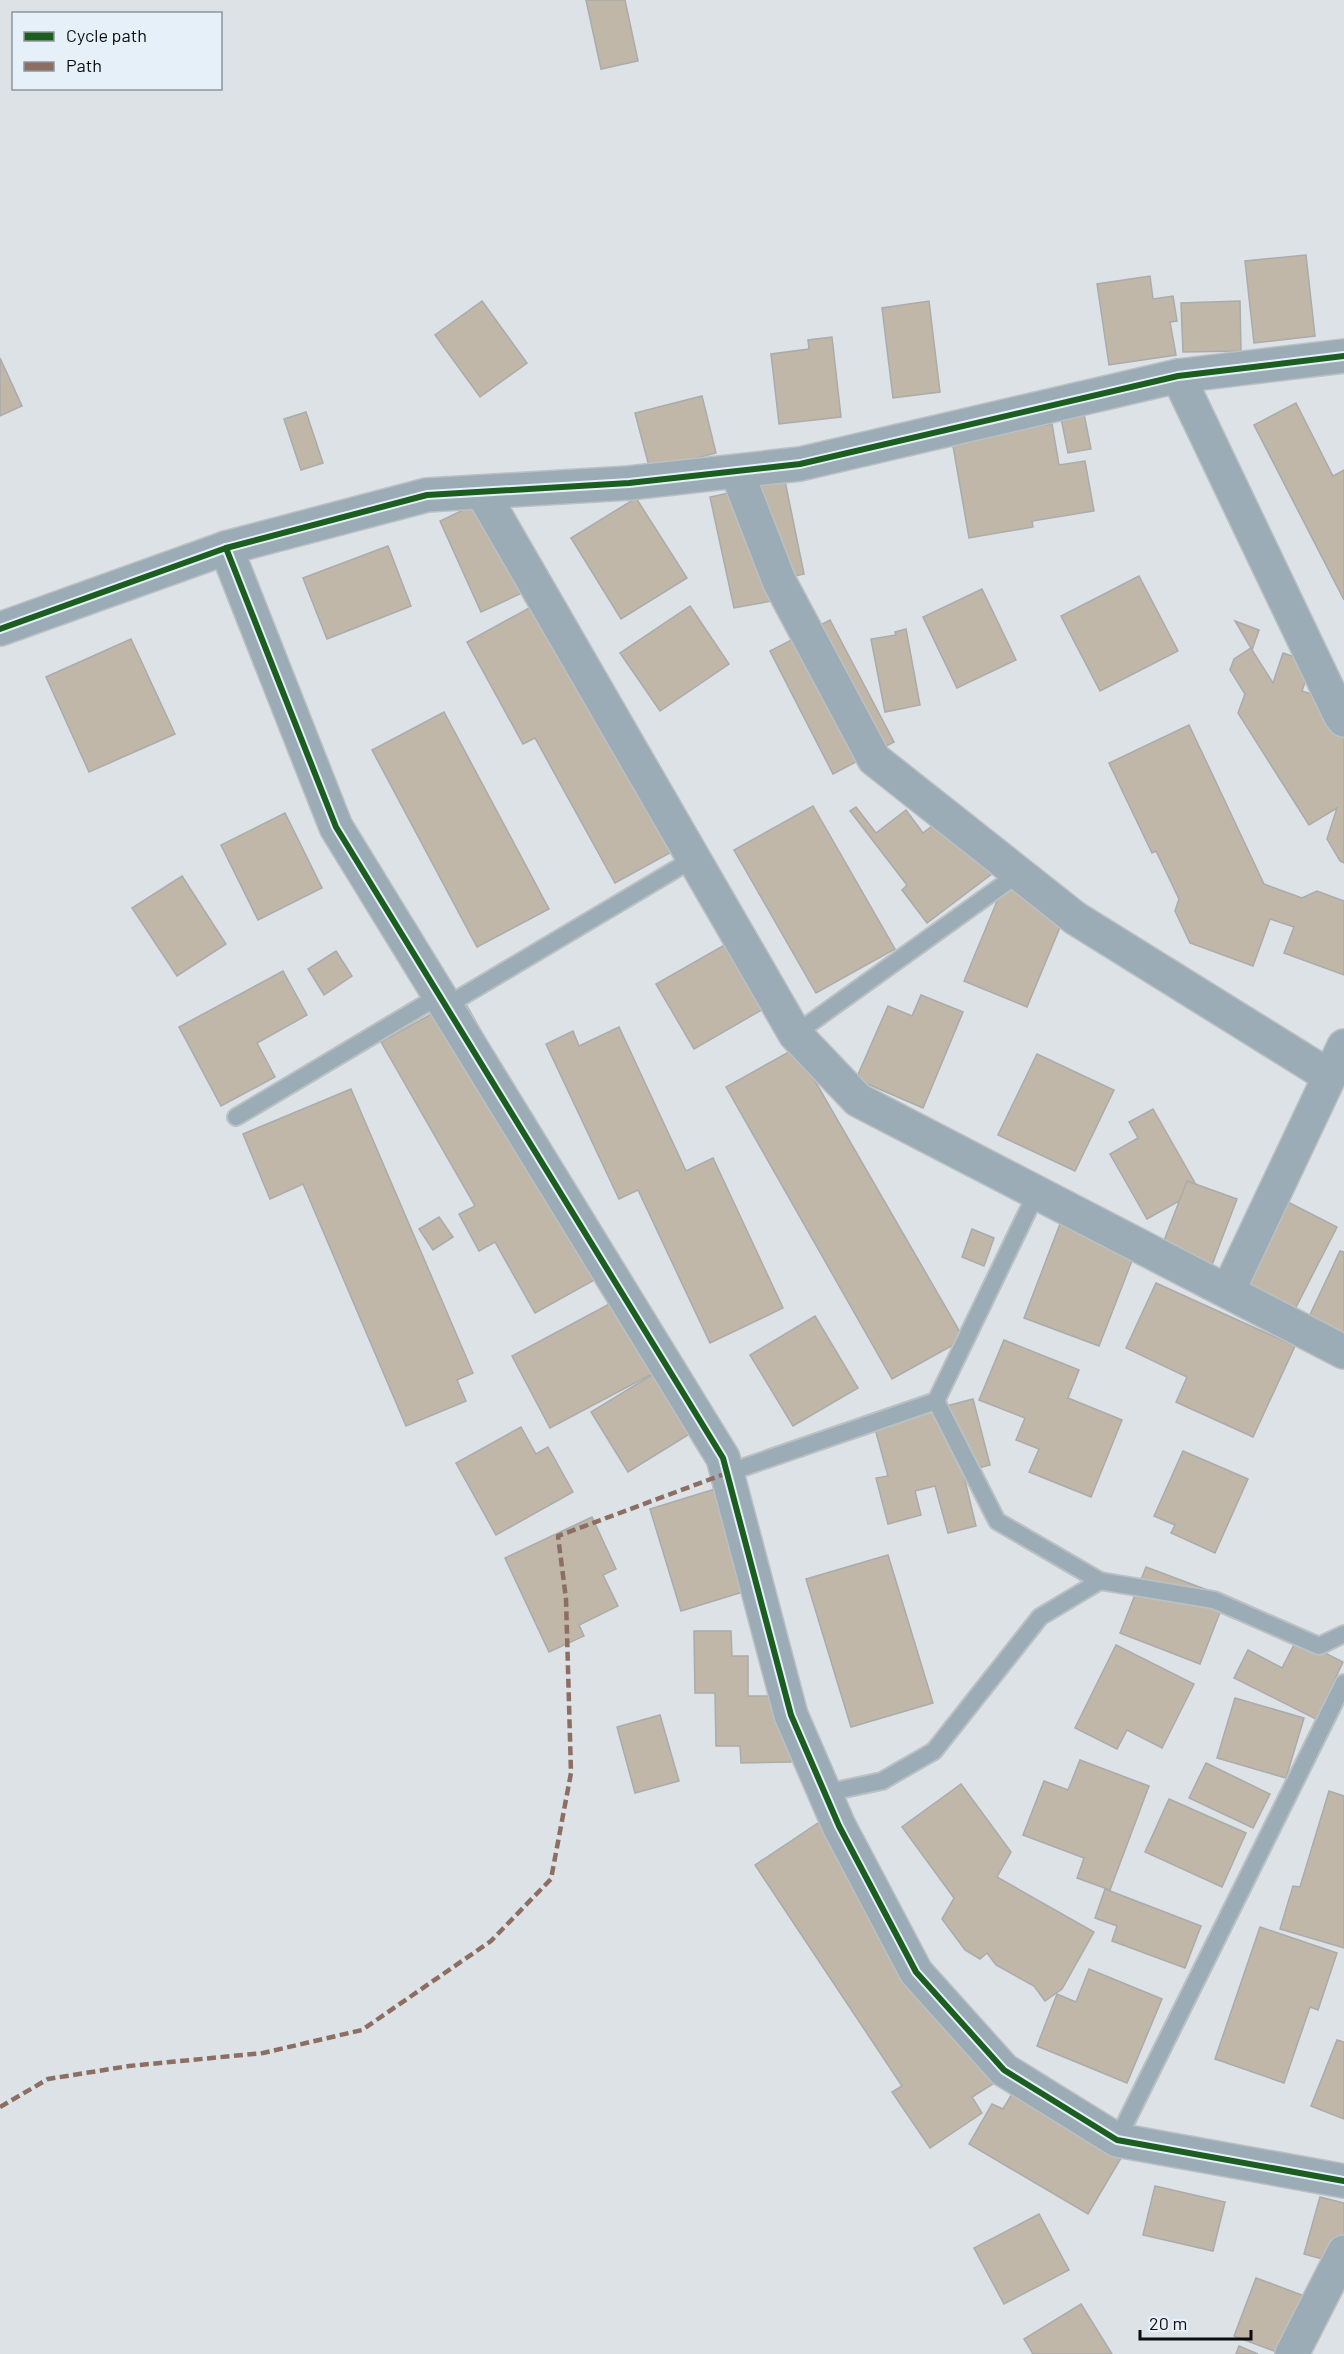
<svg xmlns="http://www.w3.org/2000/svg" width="1344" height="2354" font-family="Barlow,sans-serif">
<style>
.building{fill:#c0b7a8;stroke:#aaabab;stroke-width:1.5}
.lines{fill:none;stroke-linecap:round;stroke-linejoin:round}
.service-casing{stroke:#bbc0c3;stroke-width:20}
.minor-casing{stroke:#bbc0c3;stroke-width:36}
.service{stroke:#9bacb6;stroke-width:16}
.minor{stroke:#9bacb6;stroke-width:33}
.quiet{stroke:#8d6e63;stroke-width:4.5;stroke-dasharray:9 4.5;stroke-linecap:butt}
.cycleway-casing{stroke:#e5f0f9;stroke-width:10}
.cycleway{stroke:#1b5e20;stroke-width:6}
</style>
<rect width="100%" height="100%" fill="#dce2e6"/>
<g class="building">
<polygon points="586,0 625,0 638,61 601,69"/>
<polygon points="1306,255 1315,336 1254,343 1245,261"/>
<polygon points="1150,276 1153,299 1173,296 1177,321 1170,322 1176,355 1109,365 1097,284"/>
<polygon points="482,301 527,363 480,397 435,335"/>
<polygon points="929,301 940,392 893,398 882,308"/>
<polygon points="1240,301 1241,351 1183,352 1181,303"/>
<polygon points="832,337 841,417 779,424 771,354 809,349 808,340"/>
<polygon points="0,358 22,406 0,416"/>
<polygon points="702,396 716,453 650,470 635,413"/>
<polygon points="1296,403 1333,476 1344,470 1344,600 1254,425"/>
<polygon points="1083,409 1091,449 1068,453 1060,413"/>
<polygon points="306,412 323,463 301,470 284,419"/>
<polygon points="1052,424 1059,465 1085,461 1094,511 1032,521 1033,527 969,538 952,440"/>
<polygon points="785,481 804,574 773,581 777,600 734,608 710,497"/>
<polygon points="636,498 687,578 621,619 571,538"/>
<polygon points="480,502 522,593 481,612 440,521"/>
<polygon points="388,546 411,606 327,639 303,578"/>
<polygon points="1139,576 1178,651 1100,691 1061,616"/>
<polygon points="982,589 1016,660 957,688 923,617"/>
<polygon points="540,602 677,849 615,883 535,738 523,744 467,642"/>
<polygon points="690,606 729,664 660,711 620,653"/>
<polygon points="830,620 894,742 833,774 770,651"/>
<polygon points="1235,621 1259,630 1252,650 1273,683 1283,653 1307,661 1310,668 1302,691 1327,699 1344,728 1344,863 1340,861 1327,839 1337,808 1309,825 1238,713 1245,694 1230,670 1234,659 1251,648"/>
<polygon points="906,629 920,705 885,712 871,639 896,635 895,632"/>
<polygon points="131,639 175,734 89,772 46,677"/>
<polygon points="444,712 549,909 477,947 372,750"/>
<polygon points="1189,725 1264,884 1302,898 1317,891 1344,901 1344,975 1284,953 1294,927 1270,919 1253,966 1190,943 1175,911 1179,899 1156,851 1152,853 1109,763"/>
<polygon points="813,806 895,949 816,993 734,850"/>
<polygon points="856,807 876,833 906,810 923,833 956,807 1001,867 927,923 902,890 907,885 850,811"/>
<polygon points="285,813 322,888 258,920 221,845"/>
<polygon points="182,876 226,944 177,976 132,908"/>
<polygon points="1005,882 1068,908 1027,1007 964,981"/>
<polygon points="728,943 765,1008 694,1049 656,984"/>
<polygon points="336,951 352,976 324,995 308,969"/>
<polygon points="283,971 307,1015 257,1043 275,1077 221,1106 179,1027"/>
<polygon points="921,995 963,1012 923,1108 856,1079 888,1006 912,1016"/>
<polygon points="462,997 614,1269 535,1313 495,1242 479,1251 459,1214 475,1206 381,1042"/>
<polygon points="619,1027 686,1171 713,1158 783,1308 710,1343 638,1190 619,1199 546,1044 573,1031 579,1046"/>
<polygon points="796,1048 964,1339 892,1379 726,1087"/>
<polygon points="1037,1054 1114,1090 1075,1171 998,1135"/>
<polygon points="351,1089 473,1373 457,1380 466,1401 406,1426 303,1184 270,1199 243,1134"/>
<polygon points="1153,1109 1199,1190 1147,1219 1110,1154 1138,1138 1129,1122"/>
<polygon points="1187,1181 1237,1199 1210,1270 1160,1251"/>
<polygon points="1280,1198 1337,1227 1292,1315 1235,1287"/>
<polygon points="439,1217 453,1237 433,1250 419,1229"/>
<polygon points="1060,1224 1135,1253 1099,1346 1024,1318"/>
<polygon points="972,1229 994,1238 984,1266 962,1257"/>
<polygon points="1340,1251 1344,1252 1344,1336 1308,1319"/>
<polygon points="1156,1283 1295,1346 1253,1437 1176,1402 1187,1377 1126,1348"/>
<polygon points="613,1302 652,1374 550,1428 512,1356"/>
<polygon points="815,1316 858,1388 793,1426 750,1355"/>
<polygon points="1004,1340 1079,1370 1068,1398 1122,1420 1091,1497 1029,1472 1039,1449 1016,1440 1025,1418 979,1400"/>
<polygon points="660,1370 696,1430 628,1472 591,1412"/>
<polygon points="973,1399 990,1465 963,1472 976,1526 948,1533 935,1486 915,1491 921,1515 888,1524 876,1478 888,1476 874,1425"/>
<polygon points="521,1427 536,1454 548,1447 573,1492 496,1535 456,1463"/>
<polygon points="1183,1451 1248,1479 1215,1553 1171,1533 1175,1525 1154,1516"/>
<polygon points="728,1485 759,1587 681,1611 650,1509"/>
<polygon points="592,1517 616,1569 603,1575 618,1606 579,1625 584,1636 549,1652 505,1558"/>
<polygon points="888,1555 933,1703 851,1727 806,1579"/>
<polygon points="1146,1567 1226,1597 1200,1664 1120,1633"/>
<polygon points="694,1631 731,1631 732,1656 748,1656 748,1696 790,1696 791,1762 741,1763 740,1746 716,1746 715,1693 695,1693"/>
<polygon points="1297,1639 1343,1662 1316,1719 1234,1678 1248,1650 1282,1668"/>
<polygon points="1116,1645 1194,1684 1162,1748 1127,1730 1117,1749 1075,1728"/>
<polygon points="1235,1698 1304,1718 1286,1778 1217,1758"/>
<polygon points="660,1715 679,1781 635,1793 617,1727"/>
<polygon points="1080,1760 1149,1786 1110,1890 1077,1878 1084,1858 1023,1835 1044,1781 1068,1790"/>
<polygon points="1206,1763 1270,1794 1253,1828 1189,1798"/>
<polygon points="961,1784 1011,1852 997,1877 1094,1932 1062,1989 1045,2001 1034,1986 996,1965 987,1953 980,1959 965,1950 942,1919 954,1898 902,1827"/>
<polygon points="1329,1791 1344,1796 1344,1948 1280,1929 1293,1886 1300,1887"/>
<polygon points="1169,1799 1246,1833 1222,1887 1145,1852"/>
<polygon points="824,1819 996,2082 972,2097 982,2113 930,2148 892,2092 902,2086 755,1865"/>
<polygon points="1105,1889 1201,1926 1185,1968 1112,1941 1117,1926 1095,1918"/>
<polygon points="1260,1927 1337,1953 1318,2010 1310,2007 1284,2083 1215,2059"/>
<polygon points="1089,1969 1162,1999 1127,2083 1037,2046 1057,1994 1076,2002"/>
<polygon points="1337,2040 1344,2042 1344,2119 1311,2106"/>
<polygon points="1015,2089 1124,2153 1088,2214 969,2144 992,2104 1003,2109"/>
<polygon points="1155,2186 1225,2202 1213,2251 1143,2235"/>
<polygon points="1320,2197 1344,2203 1344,2265 1304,2254"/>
<polygon points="1039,2214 1069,2270 1004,2304 974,2248"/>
<polygon points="1256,2278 1321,2302 1282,2354 1234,2336"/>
<polygon points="1081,2304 1112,2354 1033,2354 1024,2339"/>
<polygon points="1239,2346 1258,2354 1236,2354"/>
</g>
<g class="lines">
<defs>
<g id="service">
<polyline points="446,1006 693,859"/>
<polyline points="795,1034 1018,874"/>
<polyline points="236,1117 439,996"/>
<polyline points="936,1401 997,1521 1100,1581"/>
<polyline points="727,1473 936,1401 1037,1192"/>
<polyline points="825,1793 882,1781 934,1751 1040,1617 1100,1581 1214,1600 1319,1646 1344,1634"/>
<polyline points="1117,2140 1344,1683"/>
</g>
<g id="minor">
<polyline points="1178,376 1340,715 1344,720"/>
<polyline points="737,472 779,581 874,759 1075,918 1329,1076"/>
<polyline points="482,492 795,1034 858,1100 1344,1352"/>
<polyline points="226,548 336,827 723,1458 791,1715 839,1826 916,1972 1004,2070 1117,2140 1344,2181"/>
<polyline points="0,629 226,548 427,495 629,483 800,464 1178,376 1344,356"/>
<polyline points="1228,1291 1344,1046"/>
<polyline points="1292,2354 1344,2252"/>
</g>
</defs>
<use href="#service" class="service-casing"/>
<use href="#minor" class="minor-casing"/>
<use href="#service" class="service"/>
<use href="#minor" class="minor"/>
<polyline class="quiet" points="0,2107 48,2079 129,2066 263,2053 362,2030 491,1941 551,1879 571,1773 566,1599 558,1536 727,1473"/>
<defs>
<g id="cycleway">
<polyline points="226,548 336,827 723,1458 791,1715 839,1826 916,1972 1004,2070 1117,2140 1344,2181"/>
<polyline points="0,629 226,548 427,495 629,483 800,464 1178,376 1344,356"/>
</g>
</defs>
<use href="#cycleway" class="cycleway-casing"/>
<use href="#cycleway" class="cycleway"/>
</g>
<rect x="12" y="12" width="210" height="78" fill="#e5f0f9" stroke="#8e969c" stroke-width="1.5"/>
<rect x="24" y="32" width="30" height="9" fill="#1b5e20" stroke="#8e969c" stroke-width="1.5"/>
<text x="66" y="42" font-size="18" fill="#0b0e11">Cycle path</text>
<rect x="24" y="62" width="30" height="9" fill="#8d6e63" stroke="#8e969c" stroke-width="1.5"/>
<text x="66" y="72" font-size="18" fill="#0b0e11">Path</text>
<path d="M1140 2330v9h111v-9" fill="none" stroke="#0b0e11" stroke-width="3"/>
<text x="1149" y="2330" font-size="18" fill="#0b0e11" stroke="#e5f0f9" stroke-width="4.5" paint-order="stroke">20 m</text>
</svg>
